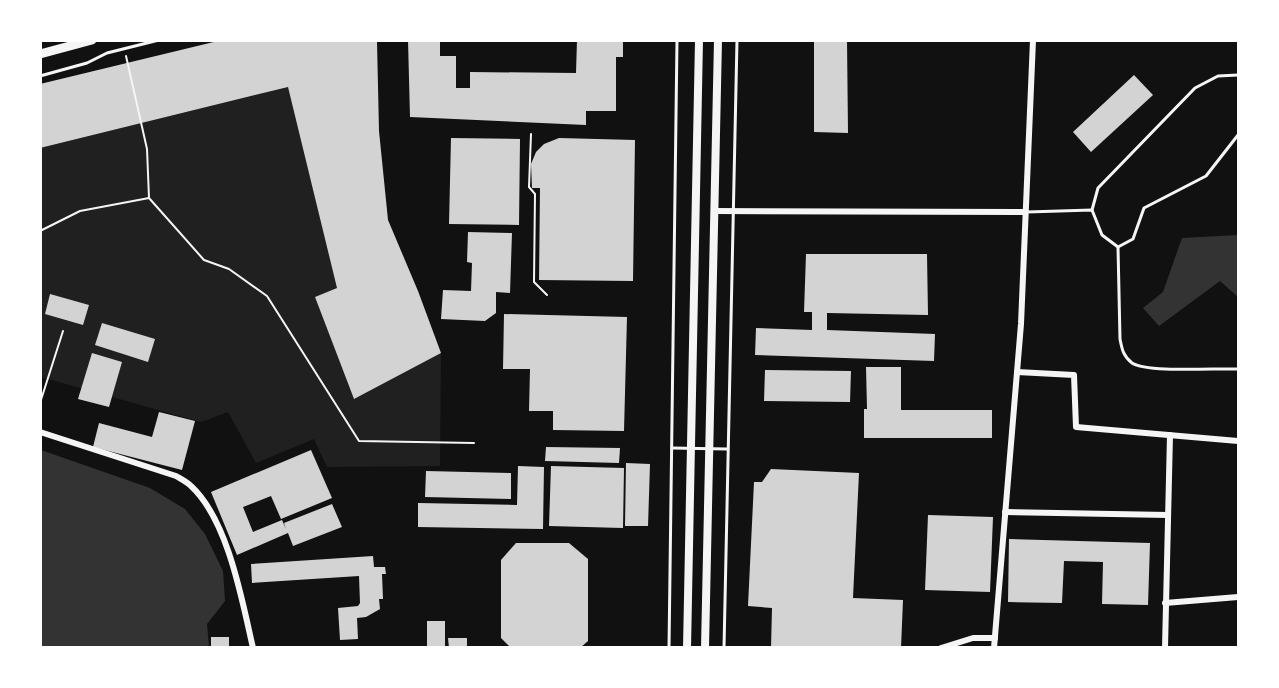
<svg xmlns="http://www.w3.org/2000/svg" width="1279" height="688" font-family="Figtree,sans-serif">
<style>
.green{fill:#202020}
.water{fill:#333}
.building{fill:#d3d3d3}
.lines{fill:none;stroke-linecap:round;stroke-linejoin:round}
.path{stroke:#f5f5f5;stroke-width:2}
.service{stroke:#f5f5f5;stroke-width:3}
.minor{stroke:#f5f5f5;stroke-width:6}
.secondary{stroke:#f5f5f5;stroke-width:8}
.primary{stroke:#f5f5f5;stroke-width:9}
</style>
<rect width="100%" height="100%" fill="#111"/>
<polygon class="green" points="288,87 337,288 315,297 354,399 441,353 440,466 327,467 314,439 256,463 228,412 201,422 41,377 40,148"/>
<g class="water">
<polygon points="1238,235 1238,297 1220,281 1159,326 1143,308 1163,292 1182,238"/>
<polygon points="41,450 150,488 185,509 205,534 223,571 225,601 207,624 209,647 41,647"/>
</g>
<g class="building">
<polygon points="222,40 377,42 379,131 388,220 418,291 441,353 354,399 315,297 337,288 288,87 40,148 40,84"/>
<polygon points="408,40 440,40 440,56 456,56 456,88 470,88 470,72 576,73 577,40 623,40 623,57 616,57 616,111 586,111 586,125 410,117"/>
<polygon points="814,40 847,40 848,133 814,132"/>
<polygon points="1134,75 1153,95 1091,152 1073,132"/>
<polygon points="451,138 520,139 519,225 449,224"/>
<polygon points="559,138 635,140 633,281 539,280 540,188 532,188 531,164 536,152 544,144"/>
<polygon points="468,232 512,233 510,293 496,292 496,313 485,321 441,319 443,290 471,291 472,263 467,262"/>
<polygon points="806,254 927,254 928,315 827,313 827,330 935,334 934,361 755,355 756,328 812,330 812,312 804,312"/>
<polygon points="50,294 89,305 83,325 45,314"/>
<polygon points="504,314 627,317 624,431 553,430 553,411 529,411 530,369 503,369"/>
<polygon points="102,323 155,339 148,362 95,345"/>
<polygon points="92,353 122,362 109,407 78,399"/>
<polygon points="866,367 901,367 901,410 992,410 992,438 864,438 864,409 867,409"/>
<polygon points="765,370 851,371 850,402 764,401"/>
<polygon points="159,412 195,421 182,470 93,447 99,423 152,437"/>
<polygon points="546,447 620,448 619,463 545,461"/>
<polygon points="311,450 332,498 281,519 271,496 243,507 253,532 282,520 286,529 284,523 332,504 342,527 293,546 288,533 237,555 211,492"/>
<polygon points="626,463 650,464 648,526 625,526"/>
<polygon points="518,466 544,467 543,529 418,527 418,503 517,505"/>
<polygon points="551,466 624,468 623,528 549,526"/>
<polygon points="771,469 859,473 853,598 903,600 901,648 771,648 772,608 748,606 754,482 762,482"/>
<polygon points="426,471 511,473 511,499 425,497"/>
<polygon points="928,515 993,517 990,592 925,590"/>
<polygon points="1009,539 1150,543 1148,605 1102,604 1103,562 1064,561 1062,603 1008,602"/>
<polygon points="516,543 569,543 588,559 588,641 580,648 511,648 501,638 501,560"/>
<polygon points="373,556 374,567 385,567 386,574 382,574 383,599 379,599 380,609 366,617 357,618 358,639 340,640 338,608 358,606 360,603 359,576 252,583 251,564"/>
<rect x="427" y="621" width="18" height="27"/>
<rect x="211" y="637" width="18" height="11"/>
<polygon points="448,638 467,638 467,648 449,648"/>
</g>
<g class="lines">
<g class="path">
<polyline points="126,56 147,149 149,198"/>
<polyline points="531,134 529,187 535,194 534,282 547,295"/>
<polyline points="40,231 80,211 149,198 204,260 229,269 267,296 359,441 474,443"/>
<polyline points="40,403 63,331"/>
</g>
<g class="service">
<polyline points="40,76 87,63 107,53 159,40"/>
<polyline points="1092,210 1098,188 1195,88 1218,76 1238,75"/>
<polyline points="1027,212 1092,210 1102,235 1118,247 1133,239 1144,208 1206,176 1238,135"/>
<path d="M1118 247 1120 339C1122 349 1123 356 1132 363 1147 373 1217 368 1238 369"/>
<polyline points="672,448 727,449"/>
<polyline points="669,648 677,40"/>
<polyline points="724,648 737,40"/>
</g>
<g class="minor">
<polyline points="714,211 1025,212"/>
<polyline points="1017,372 1074,375 1076,427 1238,441"/>
<path d="M40 432 176 476C181 479 187 482 191 486 228 520 242 600 253 648"/>
<polyline points="1005,512 1168,515"/>
<polyline points="1165,603 1238,597"/>
<polyline points="941,648 973,638 995,638"/>
<polyline points="994,648 1021,324 1033,40"/>
<polyline points="1165,648 1170,435"/>
</g>
<g class="secondary">
<polyline points="687,648 699,40"/>
<polyline points="705,648 718,40"/>
</g>
<polyline class="primary" points="40,54 92,40"/>
</g>
<rect width="1279" height="688" fill="none" stroke="#ffffff" stroke-width="84"/>
</svg>
